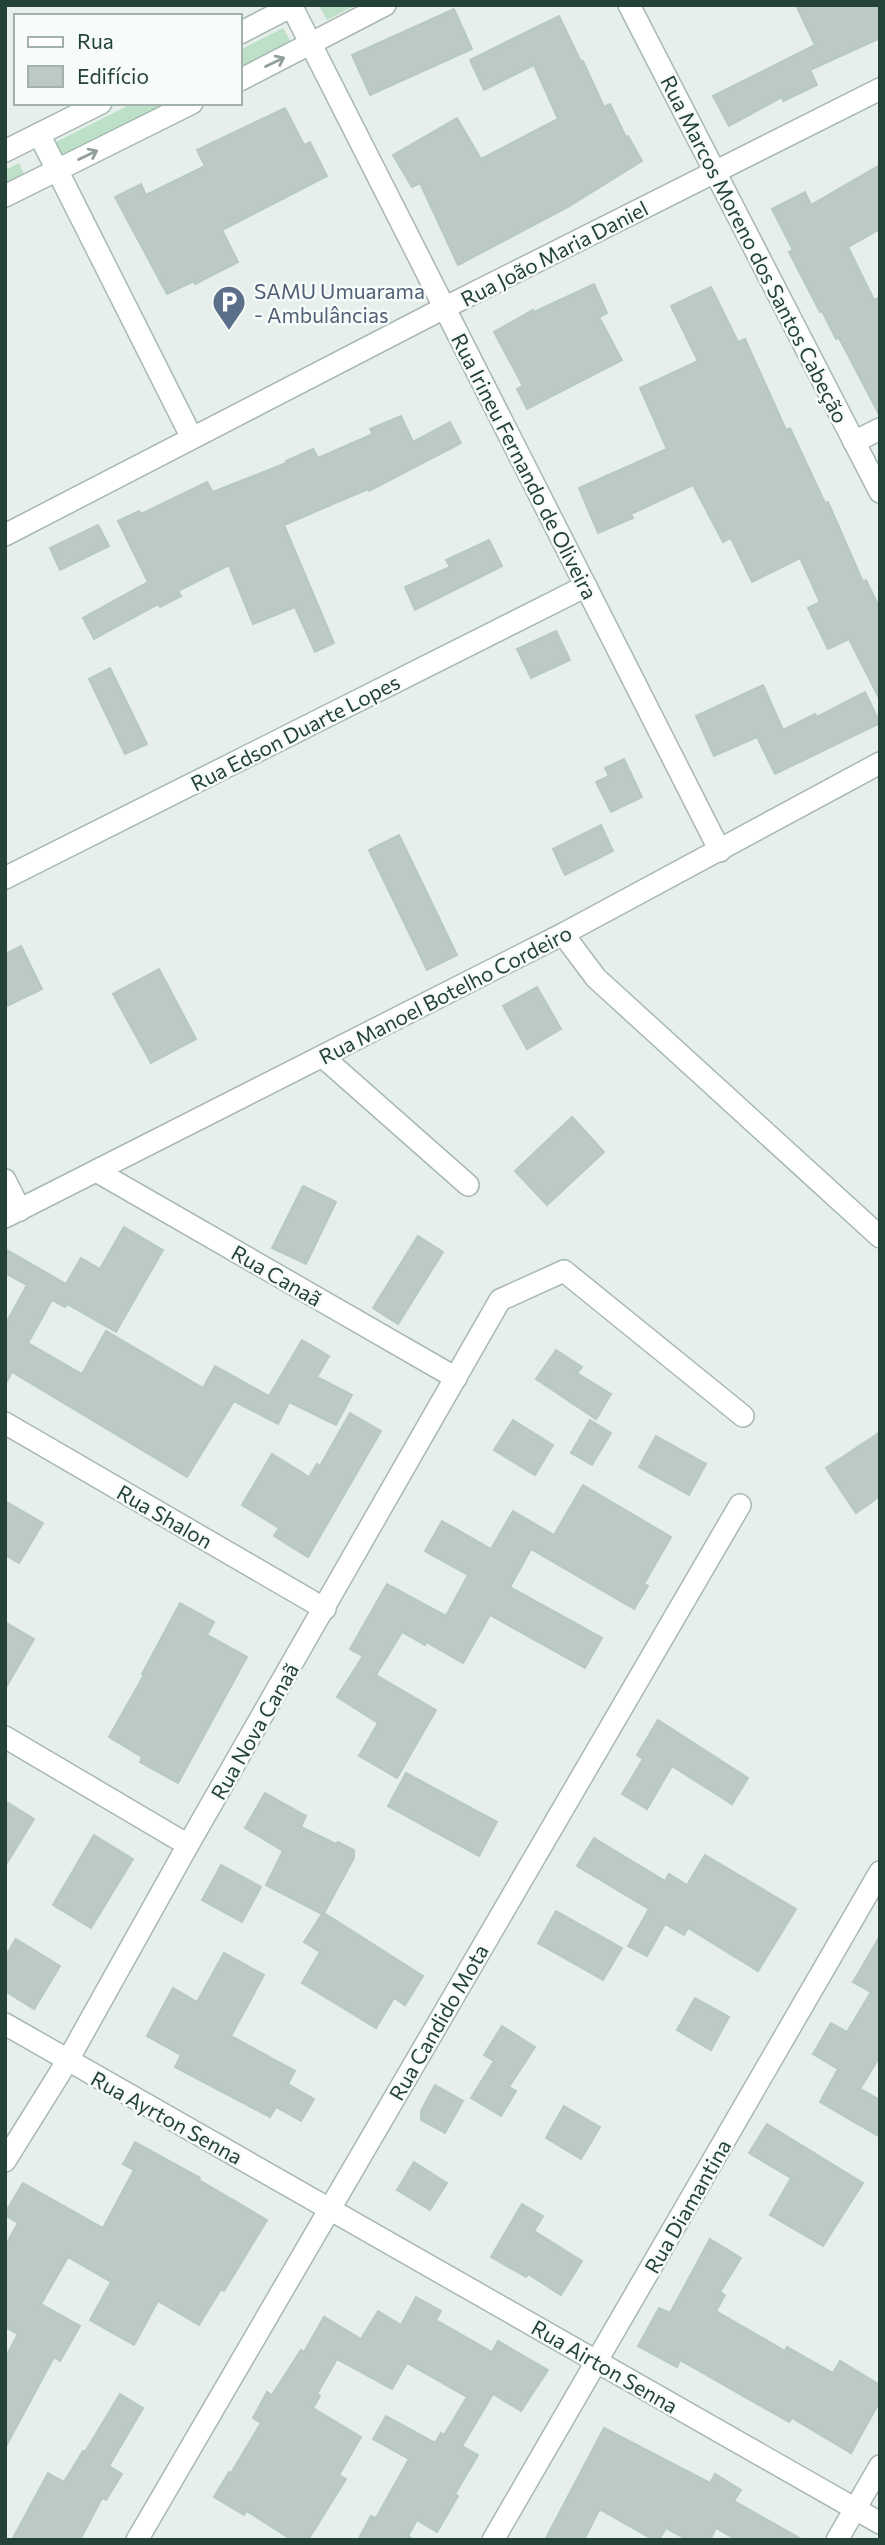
<svg xmlns="http://www.w3.org/2000/svg" width="885" height="2545" font-family="Commissioner,sans-serif">
<style>
.green{fill:#bfe0c8}
.building{fill:#bbcac4;stroke:#b8c9c2;stroke-width:2}
.lines{fill:none;stroke-linecap:round;stroke-linejoin:round}
.minor-casing{stroke:#a8b8b2;stroke-width:24}
.minor{stroke:#fff;stroke-width:21}
.oneway{stroke:#92a09c}
.labels{text-anchor:middle;dominant-baseline:central;stroke-width:5;stroke-linejoin:round;paint-order:stroke}
.street-label{font-size:21px;fill:#24423a;stroke:#f7fbf9}
.service-label{font-size:21px;fill:#4e5e75;stroke:#f7fbf9;text-anchor:start}
</style>
<rect width="100%" height="100%" fill="#e6efeb"/>
<g class="green">
<polygon points="321,5 356,5 327,20 319,6"/>
<polygon points="283,28 291,42 240,67 240,50"/>
<polygon points="133,103 168,103 61,157 54,143"/>
<polygon points="19,163 25,176 5,186 5,170"/>
</g>
<g class="building">
<polygon points="796,5 880,5 880,38 810,70 817,85 783,101 782,97 729,126 713,96 815,45"/>
<polygon points="454,9 472,49 370,95 352,55"/>
<polygon points="559,16 581,62 583,61 604,107 610,104 626,137 628,136 642,161 568,207 458,265 420,183 412,187 393,155 457,118 481,159 558,119 534,65 484,90 470,60"/>
<polygon points="285,108 304,145 310,142 327,176 222,230 238,262 195,284 194,281 167,294 115,197 141,184 146,195 205,166 197,150"/>
<polygon points="880,165 880,229 848,247 874,300 880,297 880,416 839,338 836,339 822,311 820,312 789,252 793,250 772,209 805,192 811,205"/>
<polygon points="594,284 607,313 599,317 622,360 527,409 517,389 523,386 494,332 533,310 534,312"/>
<polygon points="711,287 738,342 745,339 786,430 790,428 825,503 828,502 863,582 866,580 880,609 880,700 849,639 828,649 808,608 820,602 800,558 752,582 731,538 723,542 693,485 631,514 633,518 598,533 579,488 667,449 640,388 698,361 671,306"/>
<polygon points="401,416 413,442 450,422 461,443 369,491 368,489 284,525 334,643 315,652 295,607 253,624 229,565 178,591 181,596 160,607 158,604 94,639 83,618 148,582 118,521 139,511 141,514 207,482 213,492 286,463 286,461 313,449 318,458 373,434 370,429"/>
<polygon points="98,525 109,546 60,570 50,548"/>
<polygon points="489,540 502,566 415,610 405,587 450,567 446,560"/>
<polygon points="556,631 570,660 531,678 517,649"/>
<polygon points="110,668 147,744 125,754 89,679"/>
<polygon points="763,685 783,730 815,714 817,717 865,692 880,723 775,774 757,737 714,756 696,716"/>
<polygon points="624,759 642,797 611,812 596,782 609,776 605,768"/>
<polygon points="601,825 613,851 565,875 553,849"/>
<polygon points="399,835 457,955 427,970 369,850"/>
<polygon points="21,946 42,989 5,1007 5,954"/>
<polygon points="159,969 196,1039 151,1063 113,994"/>
<polygon points="537,987 561,1029 527,1049 503,1006"/>
<polygon points="572,1117 604,1152 547,1205 515,1171"/>
<polygon points="303,1186 336,1202 306,1264 272,1248"/>
<polygon points="124,1227 163,1250 116,1332 67,1304 65,1307 52,1300 28,1343 82,1374 106,1331 203,1388 215,1366 269,1396 302,1340 329,1356 317,1377 352,1395 336,1425 289,1402 278,1424 234,1401 187,1477 12,1372 5,1385 5,1325 27,1285 5,1273 5,1249 66,1284 81,1258 100,1269"/>
<polygon points="418,1236 443,1252 398,1324 373,1308"/>
<polygon points="556,1350 582,1367 577,1373 611,1394 596,1419 536,1379"/>
<polygon points="350,1413 381,1431 308,1557 274,1536 279,1528 242,1505 272,1454 309,1477 317,1464 320,1466"/>
<polygon points="513,1420 553,1445 535,1475 494,1450"/>
<polygon points="590,1420 611,1433 592,1465 571,1453"/>
<polygon points="880,1432 880,1496 856,1513 826,1468"/>
<polygon points="656,1436 706,1464 689,1495 639,1467"/>
<polygon points="583,1485 671,1537 644,1584 648,1586 634,1609 531,1549 510,1587 602,1638 585,1668 490,1615 463,1663 426,1642 425,1645 402,1632 376,1675 436,1710 397,1778 359,1756 378,1723 337,1697 363,1656 350,1649 387,1584 446,1616 468,1575 425,1551 442,1521 491,1549 513,1511 554,1535"/>
<polygon points="5,1501 43,1523 19,1563 5,1555"/>
<polygon points="180,1603 214,1622 207,1635 247,1657 178,1783 140,1762 142,1757 109,1737 144,1675 142,1674"/>
<polygon points="5,1622 34,1639 5,1689"/>
<polygon points="658,1720 748,1778 732,1804 672,1766 647,1809 622,1794 643,1759 637,1755"/>
<polygon points="406,1773 497,1822 479,1856 388,1806"/>
<polygon points="265,1793 306,1816 301,1827 336,1844 338,1842 354,1850 354,1858 324,1913 423,1976 405,2005 394,1998 376,2028 302,1983 320,1952 304,1942 322,1914 266,1885 283,1851 245,1828"/>
<polygon points="5,1801 34,1819 5,1866"/>
<polygon points="94,1835 133,1859 91,1928 53,1905"/>
<polygon points="594,1838 665,1881 669,1874 687,1885 705,1855 796,1909 758,1971 688,1928 684,1935 665,1924 647,1956 628,1946 649,1909 577,1866"/>
<polygon points="221,1865 261,1887 242,1922 202,1900"/>
<polygon points="556,1911 622,1948 603,1980 538,1943"/>
<polygon points="880,1936 880,2056 860,2089 880,2100 880,2137 820,2102 838,2069 813,2054 831,2023 847,2032 871,1992 853,1982"/>
<polygon points="16,1939 60,1966 34,2009 5,1991 5,1957"/>
<polygon points="224,1953 264,1975 231,2036 295,2071 288,2084 314,2099 301,2121 276,2107 270,2117 175,2067 181,2055 147,2036 173,1988 197,2002"/>
<polygon points="695,1998 729,2017 711,2050 677,2030"/>
<polygon points="502,2026 535,2047 509,2087 516,2091 501,2116 471,2098 494,2061 484,2055"/>
<polygon points="435,2085 463,2101 445,2133 421,2120 421,2111"/>
<polygon points="564,2106 600,2127 581,2159 546,2138"/>
<polygon points="767,2124 863,2183 823,2246 770,2215 791,2178 749,2153"/>
<polygon points="135,2142 200,2178 199,2180 267,2220 224,2291 221,2289 199,2325 158,2301 134,2345 90,2320 111,2282 68,2257 41,2304 80,2326 60,2361 54,2357 5,2448 5,2358 18,2334 5,2327 5,2246 18,2223 5,2215 5,2213 23,2183 103,2228 134,2170 123,2164"/>
<polygon points="414,2162 447,2183 430,2210 397,2190"/>
<polygon points="522,2204 543,2216 534,2231 582,2261 561,2295 528,2274 526,2277 491,2257"/>
<polygon points="710,2239 741,2258 720,2292 725,2295 716,2311 785,2351 787,2347 833,2373 840,2361 880,2385 880,2401 851,2453 792,2418 789,2422 680,2360 677,2367 638,2346 659,2308 670,2313"/>
<polygon points="416,2297 441,2311 436,2320 492,2352 498,2341 548,2370 521,2411 493,2394 462,2446 478,2455 455,2494 458,2496 437,2532 417,2520 408,2536 414,2540 358,2540 371,2516 376,2518 409,2459 373,2439 386,2416 435,2443 441,2433 444,2435 467,2397 407,2363 392,2389 337,2359 317,2394 320,2396 313,2408 361,2437 339,2475 346,2479 308,2540 292,2540 247,2511 244,2515 214,2497 229,2472 231,2473 261,2423 253,2418 267,2392 272,2395 301,2350 304,2352 324,2317 361,2339 378,2311 401,2325"/>
<polygon points="120,2394 143,2408 109,2466 122,2474 106,2500 102,2498 80,2540 12,2540 48,2473 64,2482 83,2451 85,2452"/>
<polygon points="604,2428 710,2483 715,2474 741,2490 734,2501 803,2540 737,2540 716,2528 710,2540 688,2540 666,2528 659,2540 654,2540 601,2510 598,2512 584,2540 545,2540"/>
</g>
<g class="lines">
<defs>
<g id="minor">
<polyline points="291,5 720,851"/>
<polyline points="629,5 880,492"/>
<polyline points="240,33 294,5"/>
<polyline points="240,80 385,5"/>
<polyline points="39,134 192,438"/>
<polyline points="5,151 101,103"/>
<polyline points="5,196 192,103"/>
<polyline points="854,442 880,429"/>
<polyline points="5,535 444,308 880,89"/>
<polyline points="5,878 586,586"/>
<polyline points="563,934 596,978 880,1237"/>
<polyline points="323,1057 468,1185"/>
<polyline points="98,1172 456,1378"/>
<polyline points="5,1180 20,1210"/>
<polyline points="5,1217 563,934 880,763"/>
<polyline points="5,1423 325,1609"/>
<polyline points="5,1737 188,1845"/>
<polyline points="5,2024 880,2523"/>
<polyline points="5,2161 68,2060 188,1845 500,1300 564,1271 743,1416"/>
<polyline points="137,2540 740,1505"/>
<polyline points="493,2540 880,1872"/>
<polyline points="837,2540 880,2466"/>
</g>
</defs>
<use href="#minor" class="minor-casing"/>
<use href="#minor" class="minor"/>
</g>
<defs><path id="oneway-shaft" d="M-6 0H5M1.5-3L5.5 0L1.5 3" fill="none" stroke-width="1.6" stroke-linecap="round" stroke-linejoin="round" transform="scale(1.75)"/></defs>
<g class="oneway">
<use href="#oneway-shaft" transform="translate(275 62) rotate(-26)"/>
<use href="#oneway-shaft" transform="translate(88 155) rotate(-26)"/>
</g>
<defs>
<symbol id="parking-pin" viewBox="-11 -11 22 30"><path d="M0 17L-7.5 6A9.5 9.5 0 1 1 7.5 6Z" fill="#5c6f8a" stroke="#f7fbf9"/><path d="M-3.5-5.5H1a3.5 3.5 0 0 1 0 7H-1V5.5H-3.5ZM-1-3.4V-.6H.8a1.4 1.4 0 0 0 0-2.8Z" fill="#fff"/></symbol>
</defs>
<g fill-rule="evenodd">
<use href="#parking-pin" x="210" y="283" width="38" height="52"/>
</g>
<g class="labels">
<g class="street-label">
<text transform="translate(755 249) rotate(63)">Rua Marcos Moreno dos Santos Cabeção</text>
<text transform="translate(554 253) rotate(-27)">Rua João Maria Daniel</text>
<text transform="translate(525 466) rotate(63)">Rua Irineu Fernando de Oliveira</text>
<text transform="translate(295 732) rotate(-27)">Rua Edson Duarte Lopes</text>
<text transform="translate(445 994) rotate(-27)">Rua Manoel Botelho Cordeiro</text>
<text transform="translate(277 1275) rotate(30)">Rua Canaã</text>
<text transform="translate(165 1516) rotate(30)">Rua Shalon</text>
<text transform="translate(254 1731) rotate(-60)">Rua Nova Canaã</text>
<text transform="translate(438 2022) rotate(-60)">Rua Candido Mota</text>
<text transform="translate(167 2117) rotate(29)">Rua Ayrton Senna</text>
<text transform="translate(687 2206) rotate(-60)">Rua Diamantina</text>
<text transform="translate(605 2366) rotate(30)">Rua Airton Senna</text>
</g>
<g class="service-label">
<text x="254" y="290">SAMU Umuarama<tspan x="254" dy="24">- Ambulâncias</tspan></text>
</g>
</g>
<rect width="885" height="2545" fill="none" stroke="#24423a" stroke-width="14"/>
<rect x="14" y="14" width="228" height="91" fill="#f7fbf9" stroke="#a3b1ad" stroke-width="2"/>
<rect x="28" y="37" width="35" height="10" fill="#ffffff" stroke="#a3b1ad" stroke-width="2"/>
<text x="77" y="49" font-size="21" fill="#24423a">Rua</text>
<rect x="28" y="66" width="35" height="21" fill="#bbcac4" stroke="#a3b1ad" stroke-width="2"/>
<text x="77" y="84" font-size="21" fill="#24423a">Edifício</text>
</svg>
